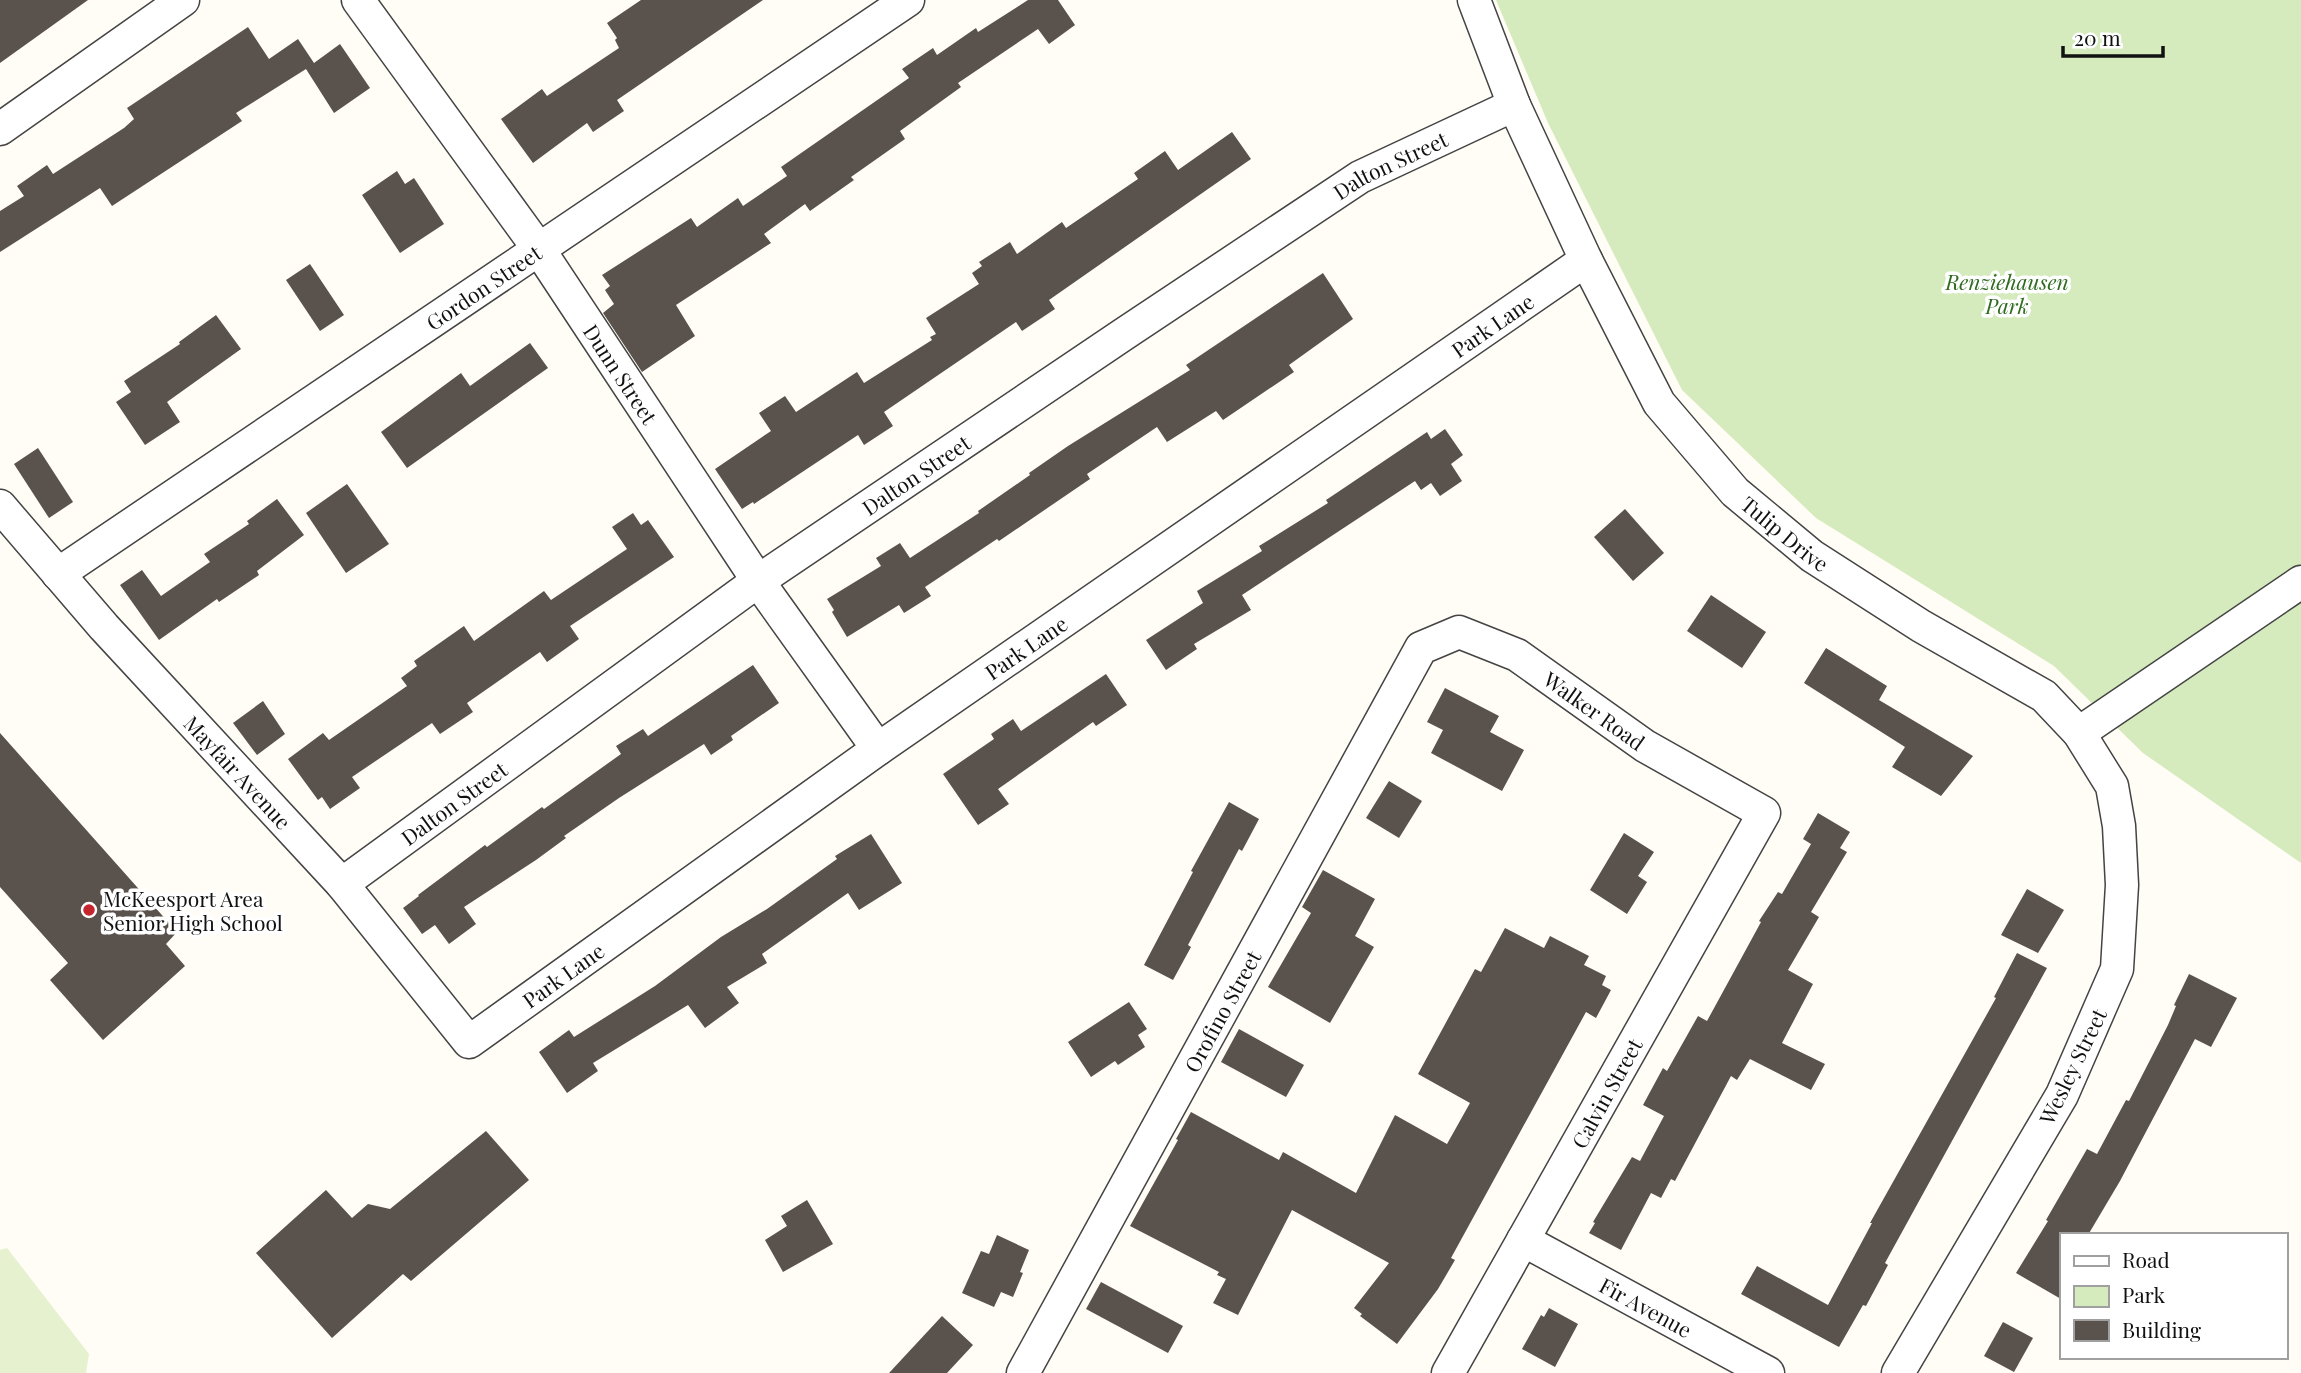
<svg xmlns="http://www.w3.org/2000/svg" width="2301" height="1373" font-family="'Playfair Display',serif">
<style>
.green{fill:#d5ebbd}
.pitch{fill:#e6f2cf}
.building{fill:#5a524d}
.lines{fill:none;stroke-linecap:round;stroke-linejoin:round}
.minor-casing{stroke:#444;stroke-width:35}
.minor{stroke:#fff;stroke-width:32}
.poi-dot{fill:#c4262e;stroke:#fff;stroke-width:2.5}
.labels{text-anchor:middle;dominant-baseline:central;stroke-width:7;stroke-linejoin:round;paint-order:stroke}
.street-label{font-size:21px;fill:#111;stroke:#fff}
.park-label{font-size:21px;font-style:italic;fill:#2f6b1f;stroke:#fff}
.poi-label{font-size:21px;fill:#111;stroke:#fff;text-anchor:start}
</style>
<rect width="100%" height="100%" fill="#fffdf5"/>
<polygon class="green" points="1496,0 2301,0 2301,863 2143,753 2054,666 1816,518 1682,390 1548,123"/>
<polygon class="pitch" points="7,1248 89,1354 86,1373 0,1373 0,1250"/>
<g class="building">
<polygon points="0,0 88,0 0,63"/>
<polygon points="641,0 763,0 617,100 624,111 593,132 587,123 533,163 501,119 542,89 547,96 619,48 615,40 617,38 607,23"/>
<polygon points="1028,0 1058,0 1075,25 1049,44 1038,29 958,83 961,87 900,131 905,139 851,177 854,180 810,211 805,204 764,234 771,243 676,305 695,336 642,372 603,313 614,304 605,290 610,286 602,275 691,218 697,227 738,198 743,206 787,176 781,167 909,78 902,69 933,48 937,55 976,28 978,32"/>
<polygon points="248,27 269,59 298,39 314,63 340,44 370,88 334,113 306,69 236,113 242,121 112,206 100,188 0,252 0,211 24,196 17,186 47,165 53,174 124,128 134,119 127,108"/>
<polygon points="1232,132 1251,159 1049,300 1055,309 1022,331 1016,322 884,412 893,426 864,445 858,435 754,504 753,502 742,509 715,469 771,431 759,413 785,396 796,412 857,372 864,383 932,340 930,337 936,334 926,318 979,284 972,273 982,266 979,262 1010,242 1017,254 1062,222 1066,228 1138,179 1134,173 1165,151 1178,170"/>
<polygon points="397,171 405,184 414,178 444,224 400,253 362,195"/>
<polygon points="310,264 344,315 320,331 286,280"/>
<polygon points="1323,273 1353,319 1289,365 1294,372 1223,420 1216,411 1167,442 1157,427 1087,474 1090,479 999,541 997,539 925,587 931,596 904,613 899,605 847,637 832,612 834,610 827,599 881,566 876,558 900,543 910,558 979,513 978,511 1030,475 1029,473 1068,446 1190,370 1186,365"/>
<polygon points="216,315 241,349 167,402 180,422 145,445 116,402 131,392 124,381 180,344 179,342"/>
<polygon points="530,343 548,368 407,468 381,432 461,373 470,386"/>
<polygon points="1445,429 1463,455 1451,464 1462,481 1440,496 1431,483 1421,490 1415,481 1242,595 1251,610 1194,644 1197,649 1166,670 1146,640 1203,603 1197,591 1262,551 1259,546 1328,503 1326,500 1338,492 1427,432 1431,439"/>
<polygon points="38,448 73,502 49,518 14,464"/>
<polygon points="347,484 389,544 346,573 306,513"/>
<polygon points="277,499 304,535 257,571 259,575 219,602 217,599 159,640 120,585 142,570 161,596 210,562 204,554 249,524 247,521"/>
<polygon points="1625,509 1664,553 1633,581 1594,537"/>
<polygon points="633,513 641,525 648,520 674,557 570,626 579,639 547,662 540,652 467,703 473,712 440,734 432,723 352,777 360,788 330,809 322,797 318,800 288,759 323,733 329,740 407,686 401,678 417,666 414,661 464,626 474,641 544,591 551,600 627,549 612,527"/>
<polygon points="1711,595 1766,632 1742,668 1687,631"/>
<polygon points="1826,648 1887,686 1879,700 1973,756 1941,796 1892,767 1905,747 1804,683"/>
<polygon points="753,665 779,703 731,736 733,740 711,755 704,744 619,798 564,836 566,838 536,860 464,907 476,924 449,944 435,925 422,934 403,908 419,896 418,895 485,845 487,847 542,807 544,809 621,754 616,746 643,729 648,736"/>
<polygon points="1106,674 1127,705 1096,726 1093,722 998,789 1009,804 978,825 943,774 994,739 991,734 1013,719 1021,731"/>
<polygon points="1445,688 1499,716 1490,732 1524,750 1502,791 1431,753 1443,730 1427,722"/>
<polygon points="263,701 285,734 257,755 233,723"/>
<polygon points="0,733 177,932 166,944 185,966 103,1040 50,980 68,963 0,887"/>
<polygon points="1389,781 1422,801 1399,838 1366,818"/>
<polygon points="1229,802 1259,819 1242,851 1239,849 1188,945 1191,947 1173,980 1144,965 1193,872 1191,871"/>
<polygon points="1818,813 1850,832 1840,848 1847,852 1811,912 1819,917 1788,970 1813,984 1782,1043 1825,1064 1811,1090 1750,1059 1737,1080 1731,1076 1675,1181 1671,1179 1661,1198 1651,1193 1621,1250 1589,1233 1595,1223 1593,1222 1632,1157 1640,1161 1664,1116 1643,1105 1663,1068 1667,1071 1698,1016 1707,1021 1761,922 1759,921 1778,892 1782,894 1811,844 1803,839"/>
<polygon points="1624,833 1654,852 1638,876 1647,882 1627,914 1590,890"/>
<polygon points="871,834 902,883 859,910 848,893 762,954 767,963 727,987 739,1003 705,1028 688,1005 593,1063 598,1071 567,1093 539,1052 569,1030 574,1037 655,986 721,937 767,909 837,859 835,856"/>
<polygon points="1323,870 1375,899 1355,936 1374,947 1330,1023 1268,987 1311,913 1302,907"/>
<polygon points="2027,889 2064,910 2038,953 2001,935"/>
<polygon points="1505,928 1544,948 1550,936 1589,956 1584,965 1606,976 1602,985 1611,990 1596,1018 1586,1012 1451,1258 1455,1260 1438,1289 1397,1344 1360,1316 1362,1314 1354,1308 1389,1263 1292,1210 1238,1315 1213,1303 1226,1279 1217,1275 1219,1272 1130,1226 1178,1140 1176,1139 1191,1112 1279,1160 1283,1152 1356,1193 1395,1115 1447,1144 1470,1103 1418,1074 1475,969 1481,972"/>
<polygon points="2017,953 2047,968 1885,1263 1888,1265 1866,1306 1863,1305 1839,1347 1741,1294 1757,1266 1828,1305 1872,1223 1870,1223 1996,998 1994,997"/>
<polygon points="2189,974 2237,998 2211,1047 2195,1039 2120,1181 2088,1235 2061,1235 2061,1299 2016,1273 2048,1221 2046,1220 2087,1149 2097,1154 2126,1100 2129,1101 2168,1025 2176,1006 2174,1005"/>
<polygon points="1129,1002 1147,1029 1138,1035 1145,1047 1118,1065 1115,1061 1091,1077 1068,1042"/>
<polygon points="1239,1029 1304,1065 1286,1097 1221,1062"/>
<polygon points="486,1131 529,1180 411,1281 403,1274 332,1338 256,1253 326,1190 352,1218 368,1204 390,1209"/>
<polygon points="807,1200 833,1244 783,1272 765,1240 787,1226 781,1216"/>
<polygon points="997,1235 1029,1250 1020,1272 1023,1273 1013,1297 1001,1292 994,1307 962,1293 981,1251 989,1254"/>
<polygon points="1101,1282 1183,1326 1168,1353 1086,1309"/>
<polygon points="1549,1308 1578,1324 1555,1367 1522,1349 1541,1315 1544,1317"/>
<polygon points="942,1316 973,1345 947,1373 889,1373"/>
<polygon points="2003,1322 2033,1338 2014,1372 1984,1356"/>
</g>
<g class="lines">
<defs>
<g id="minor">
<path id="s1" d="M358 0 538 248 758 581 878 749"/>
<path id="s2" d="M1474 0 1514 105 1586 260 1659 403 1735 492 1812 556 1921 626 2044 696 2079 733 2112 786 2119 826 2122 885 2117 969 2062 1095 1898 1373"/>
<polyline points="0,129 183,0"/>
<path id="s3" d="M0 506 104 627 342 884 469 1042 878 749 1586 260"/>
<path id="s4" d="M58 574 908 0"/>
<polyline points="2079,733 2301,582"/>
<path id="s5" d="M342 884 758 581 1124 334 1360 177 1514 105"/>
<path id="s6" d="M1523 1240 1768 1373"/>
<path id="s7" d="M1023 1373 1421 648 1459 632 1517 655 1645 746 1764 813 1448 1373"/>
</g>
</defs>
<use href="#minor" class="minor-casing"/>
<use href="#minor" class="minor"/>
</g>
<circle class="poi-dot" cx="89" cy="910" r="7"/>
<g class="labels">
<g class="street-label">
<text stroke="none"><textPath href="#s5" startOffset="1272">Dalton Street</textPath></text>
<text stroke="none"><textPath href="#s4" startOffset="513">Gordon Street</textPath></text>
<text stroke="none"><textPath href="#s3" startOffset="1962">Park Lane</textPath></text>
<text stroke="none"><textPath href="#s1" startOffset="457">Dunn Street</textPath></text>
<text stroke="none"><textPath href="#s5" startOffset="705">Dalton Street</textPath></text>
<text stroke="none"><textPath href="#s2" startOffset="626">Tulip Drive</textPath></text>
<text stroke="none"><textPath href="#s3" startOffset="1395">Park Lane</textPath></text>
<text stroke="none"><textPath href="#s7" startOffset="1026">Walker Road</textPath></text>
<text stroke="none"><textPath href="#s3" startOffset="357">Mayfair Avenue</textPath></text>
<text stroke="none"><textPath href="#s5" startOffset="138">Dalton Street</textPath></text>
<text stroke="none"><textPath href="#s3" startOffset="828">Park Lane</textPath></text>
<text stroke="none"><textPath href="#s7" startOffset="413">Orofino Street</textPath></text>
<text transform="translate(2072 1066) rotate(-64)">Wesley Street</text>
<text transform="translate(1606 1093) rotate(-61)">Calvin Street</text>
<text stroke="none"><textPath href="#s6" startOffset="140">Fir Avenue</textPath></text>
</g>
<g class="park-label">
<text x="2007" y="281">Renziehausen<tspan x="2007" dy="24">Park</tspan></text>
</g>
<g class="poi-label">
<text x="103" y="898">McKeesport Area<tspan x="103" dy="24">Senior High School</tspan></text>
</g>
</g>
<rect x="2060" y="1233" width="228" height="126" fill="#ffffff" stroke="#a0a0a0" stroke-width="2"/>
<rect x="2074" y="1256" width="35" height="10" fill="#ffffff" stroke="#a0a0a0" stroke-width="2"/>
<text x="2122" y="1268" font-size="21" fill="#111111">Road</text>
<rect x="2074" y="1286" width="35" height="21" fill="#d5ebbd" stroke="#a0a0a0" stroke-width="2"/>
<text x="2122" y="1303" font-size="21" fill="#111111">Park</text>
<rect x="2074" y="1320" width="35" height="21" fill="#5a524d" stroke="#a0a0a0" stroke-width="2"/>
<text x="2122" y="1338" font-size="21" fill="#111111">Building</text>
<path d="M2063 46v10h100v-10" fill="none" stroke="#111111" stroke-width="3.5"/>
<text x="2074" y="46" font-size="21" fill="#111111" stroke="#ffffff" stroke-width="5" paint-order="stroke">20 m</text>
</svg>
